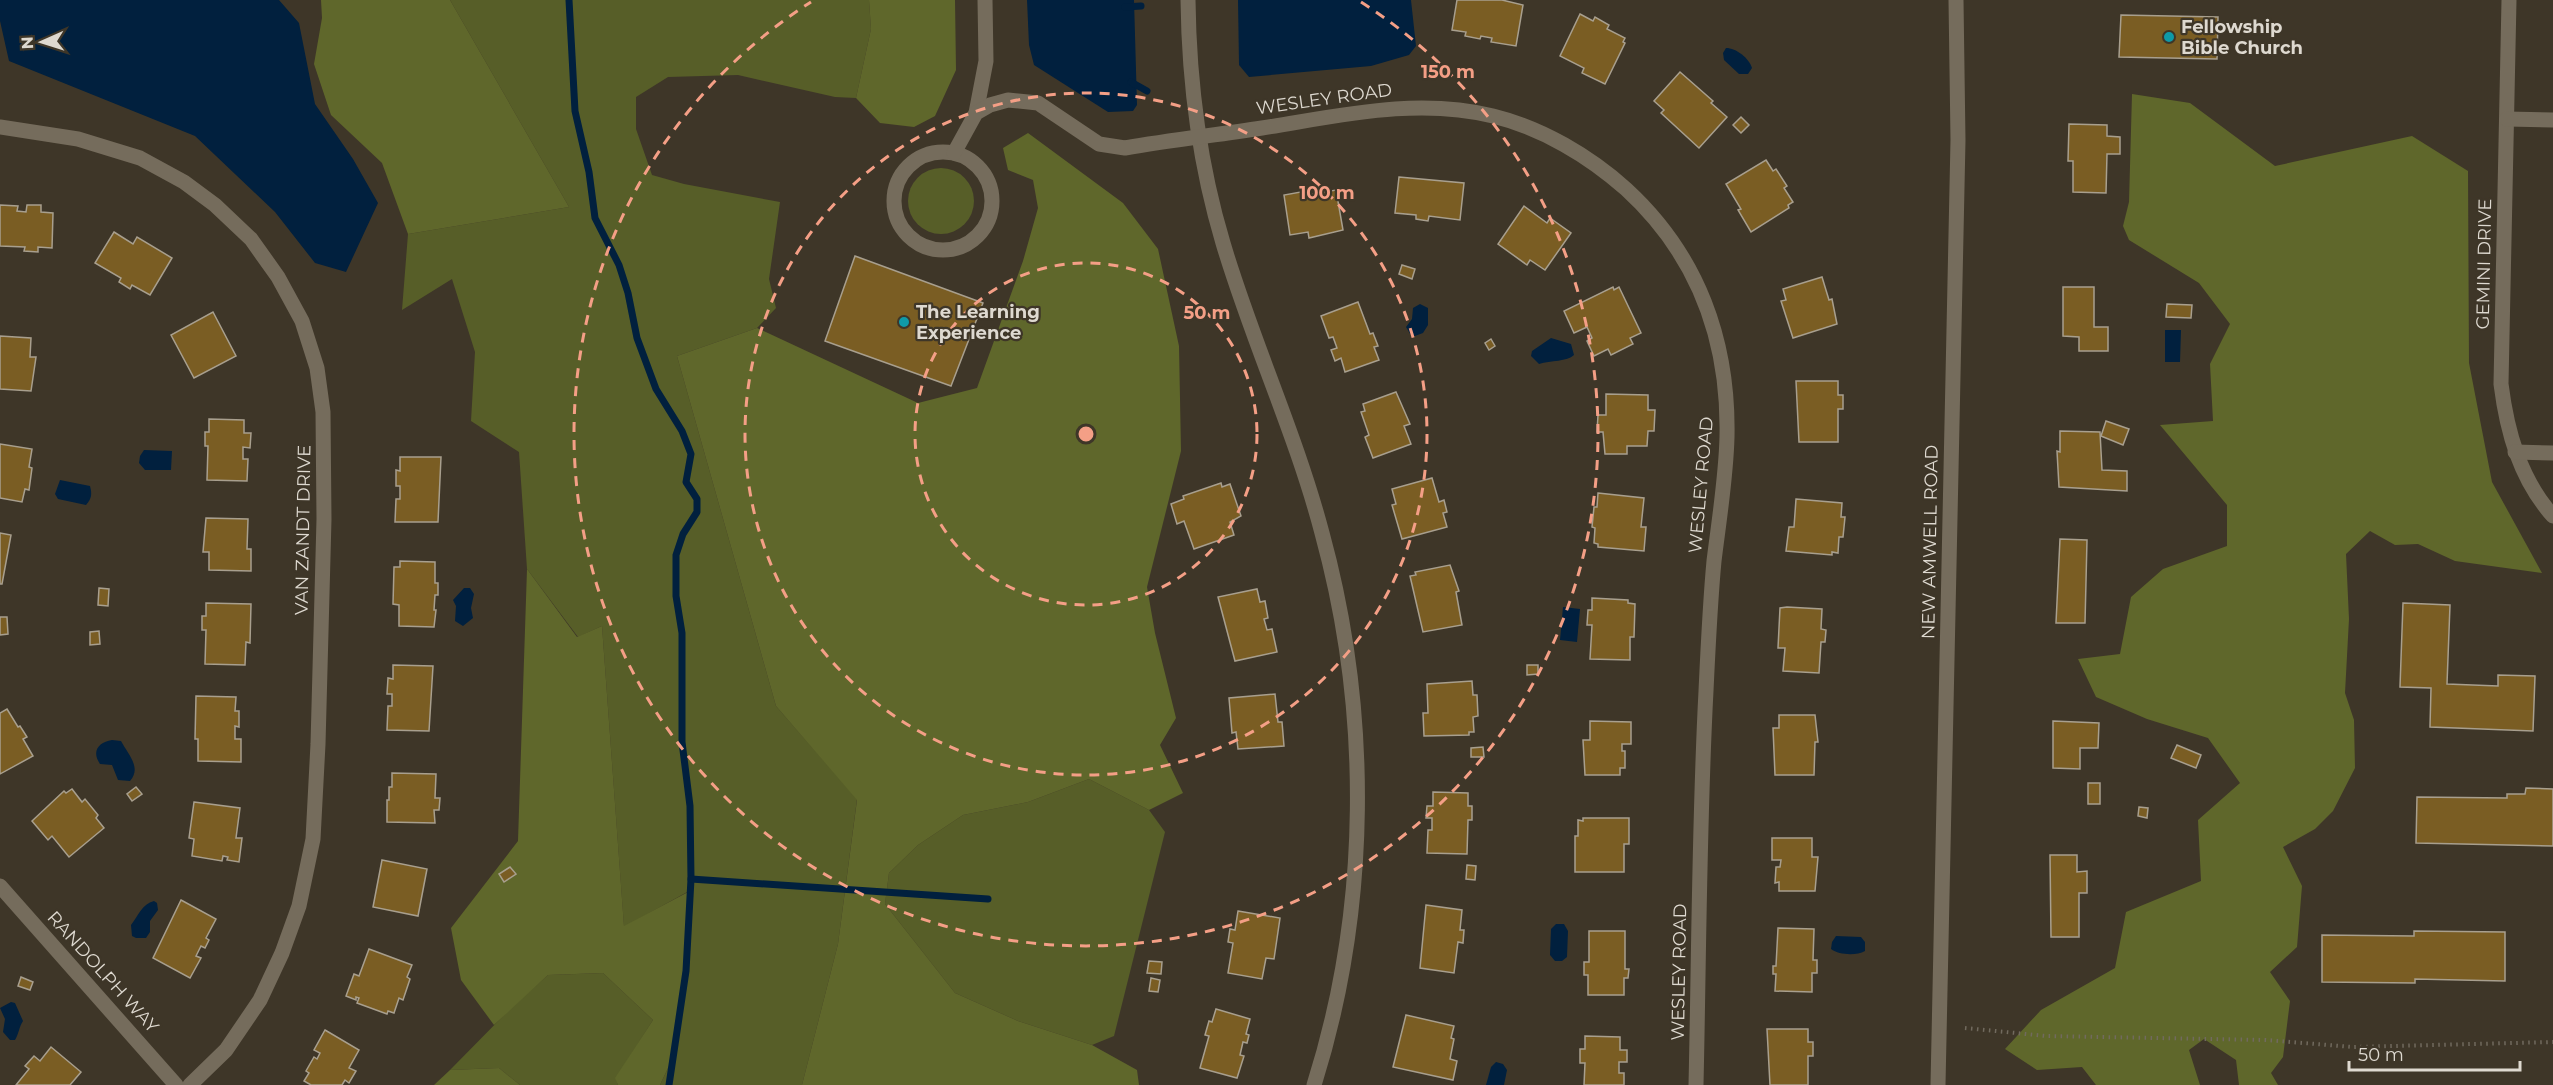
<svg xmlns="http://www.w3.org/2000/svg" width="2553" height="1085" font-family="Montserrat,sans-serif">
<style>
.green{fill:#575e28}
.forest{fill:#5f672b}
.water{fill:#01203e}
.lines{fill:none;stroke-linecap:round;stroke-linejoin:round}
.stream{stroke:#01203e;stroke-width:7}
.building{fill:#7a5d23;stroke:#a89f8e;stroke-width:1.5}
.path{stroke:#716a5e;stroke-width:4;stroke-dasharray:1.5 4.5;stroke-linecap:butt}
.minor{stroke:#756c5c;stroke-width:15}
.ring{fill:none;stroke:#f49f86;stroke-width:3;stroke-dasharray:10 8}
.culture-dot{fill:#0f9aa8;stroke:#3e3628;stroke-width:2}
.labels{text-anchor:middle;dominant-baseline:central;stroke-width:4.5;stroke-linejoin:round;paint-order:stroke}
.poi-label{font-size:18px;font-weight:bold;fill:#ded9d0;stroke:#3e3628;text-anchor:start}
.street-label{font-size:18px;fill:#ded9d0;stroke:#3e3628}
.centre{fill:#f49f86;stroke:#3e3628;stroke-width:3}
.ring-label{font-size:18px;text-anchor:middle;font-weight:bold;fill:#f49f86;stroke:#3e3628;stroke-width:4.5;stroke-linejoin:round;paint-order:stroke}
</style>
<rect width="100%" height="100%" fill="#3e3628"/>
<g class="green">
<polygon points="450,0 869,0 871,29 856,98 835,97 738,75 668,77 636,97 636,129 652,175 684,184 780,202 769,279 776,308 757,328 677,356 776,706 857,799 838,944 802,1085 660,1085 676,1051 689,891 624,927 602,626 578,637 527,569 519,452 471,421 475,352 452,279 402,310 408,234 569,207"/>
<circle cx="941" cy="201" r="33"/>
<polygon points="1089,779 1149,810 1165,832 1114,1036 1092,1045 1018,1021 955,993 885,904 889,873 918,845 963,815 1028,802"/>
<polygon points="603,973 653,1020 616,1078 618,1085 520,1085 499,1068 450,1070 512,1007 548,975"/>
</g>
<g class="forest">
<polygon points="321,0 450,0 569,207 408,234 382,163 331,115 314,64 322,18"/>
<polygon points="869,0 955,0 956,70 935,116 914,127 880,123 856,98 871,29"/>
<polygon points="2132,94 2190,103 2275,166 2412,136 2468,171 2469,363 2492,482 2542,573 2455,561 2418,544 2395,545 2370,531 2346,554 2349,619 2345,693 2354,720 2355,768 2333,811 2315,829 2283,847 2302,886 2297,947 2270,972 2290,1001 2283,1057 2271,1073 2278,1085 2239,1085 2236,1060 2204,1039 2189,1050 2200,1085 2096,1085 2082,1067 2037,1070 2005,1049 2041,1010 2115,968 2126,912 2201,881 2198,820 2240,783 2208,738 2147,719 2096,697 2078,659 2120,654 2131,597 2163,569 2227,546 2227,505 2160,425 2213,421 2210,364 2230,324 2199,283 2129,240 2123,226 2129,202"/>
<polygon points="1028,133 1123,203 1158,249 1179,346 1181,451 1147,587 1155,633 1176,718 1160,745 1183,793 1149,810 1089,779 1028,802 963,815 918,845 889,873 885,904 955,993 1018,1021 1092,1045 1137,1070 1139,1085 802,1085 838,944 857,800 776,706 677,356 757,328 918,403 977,388 1023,261 1038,208 1033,180 1008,170 1003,148"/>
<polygon points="527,569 577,637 602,626 624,926 690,891 676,1051 660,1085 618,1085 615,1078 653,1020 603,973 548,975 494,1025 461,980 451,928 518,841"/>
<polygon points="499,1068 520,1085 434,1085 450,1070"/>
</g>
<g class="water">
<polygon points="0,0 279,0 299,23 315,104 353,159 378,203 346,272 315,263 275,212 195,136 9,61 0,21"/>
<polygon points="1027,0 1134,0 1137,105 1133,111 1108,112 1034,65 1029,45"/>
<polygon points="1238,0 1411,0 1416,46 1409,55 1371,66 1249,77 1239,65"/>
<path d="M1726 48C1736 48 1749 58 1752 68L1748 74H1739L1724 60 1723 53Z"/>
<polygon points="1420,304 1428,308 1428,325 1423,333 1412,337 1406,327 1412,319 1413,308"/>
<polygon points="2165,330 2181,330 2180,362 2165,362"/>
<path d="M1551 338 1571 344 1574 355C1567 362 1551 360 1539 364L1531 356 1532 351Z"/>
<polygon points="144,450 172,451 171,470 145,470 139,463 140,456"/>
<path d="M60 480 90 486C92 494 92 498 86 505L58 499 55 494Z"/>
<polygon points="464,588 470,588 474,594 471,608 473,618 463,626 455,621 456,606 453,600"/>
<polygon points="1563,607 1580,609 1577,642 1560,640"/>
<path d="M112 740 121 741C128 754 142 768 130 781L118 780 112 765 100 764C91 751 99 742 112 740Z"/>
<path d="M154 901 157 903 158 910 150 921V932L146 938H136L132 936 131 925C138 916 142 904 154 901Z"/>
<polygon points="1556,924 1564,924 1568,931 1567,957 1562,961 1555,961 1550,955 1551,929"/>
<path d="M1836 936 1861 937 1865 942V951C1856 956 1839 955 1831 949L1832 942Z"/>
<path d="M11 1002 15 1003 23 1021C19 1027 19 1033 15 1040H10L3 1032 5 1019 0 1008Z"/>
<polygon points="1496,1062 1503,1064 1507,1070 1504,1085 1486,1085 1491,1067"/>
</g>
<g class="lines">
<g class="stream">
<polyline points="569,0 575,111 589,172 595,218 619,265 628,293 637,338 656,389 682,431 691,454 686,482 697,499 697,512 683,534 676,555 676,596 682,633 682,742 690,806 691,879 686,971 669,1085"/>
<polyline points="1125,7 1141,6"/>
<polyline points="1131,82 1147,91"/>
<polyline points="691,879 988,899"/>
</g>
</g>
<g class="building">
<polygon points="1457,0 1502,0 1523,5 1516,46 1491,42 1492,38 1481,36 1480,39 1465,36 1466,32 1452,30"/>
<polygon points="1580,14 1593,21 1595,17 1609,25 1607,29 1625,38 1623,42 1625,43 1605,84 1582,73 1584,68 1560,56"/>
<polygon points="2121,15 2218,17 2217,59 2119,57"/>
<polygon points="1680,72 1713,101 1711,103 1727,117 1699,148 1661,113 1664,110 1654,101"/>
<polygon points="1741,117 1749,125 1741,133 1733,125"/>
<polygon points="2069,124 2107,125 2107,136 2120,137 2120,154 2107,154 2106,193 2073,192 2073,161 2068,161"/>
<polygon points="1766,160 1773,171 1776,169 1787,186 1784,188 1793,202 1788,205 1789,208 1751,232 1738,210 1741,209 1726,184"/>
<polygon points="1399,177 1464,183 1460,220 1429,216 1428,221 1416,219 1416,215 1395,213"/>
<polygon points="1336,190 1343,230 1309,238 1308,232 1290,235 1284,195 1306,191 1307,195"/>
<polygon points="0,205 18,206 17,211 26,212 27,205 41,205 41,212 53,213 52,248 38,247 38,252 24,251 25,247 0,246"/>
<polygon points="1524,206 1547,223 1550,218 1571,233 1545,270 1530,260 1527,265 1498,244"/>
<polygon points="114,232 133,244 137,237 172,258 150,295 132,285 130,289 119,282 121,278 95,263"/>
<polygon points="855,256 983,303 951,386 825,341"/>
<polygon points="1402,265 1415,269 1412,279 1399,274"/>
<polygon points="1822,277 1829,300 1832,299 1837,324 1793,338 1781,301 1786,300 1783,289"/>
<polygon points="1613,287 1614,290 1619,287 1641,333 1630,338 1633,344 1611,355 1608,349 1594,356 1587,341 1592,338 1587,327 1574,333 1564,311"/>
<polygon points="2063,287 2094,287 2094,327 2108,327 2108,351 2079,351 2079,337 2063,336"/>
<polygon points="1358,302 1370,334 1373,333 1378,346 1374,347 1379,360 1345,372 1341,358 1335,361 1331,350 1337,348 1333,337 1329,338 1321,316"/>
<polygon points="2167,304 2192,305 2191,318 2166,317"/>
<polygon points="213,312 236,356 194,378 171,335"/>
<polygon points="0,336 31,338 30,357 36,357 31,391 0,389"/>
<polygon points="1491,339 1495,346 1489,350 1485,343"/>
<polygon points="1796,381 1838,381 1838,395 1843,395 1843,409 1838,409 1838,442 1799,442"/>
<polygon points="1396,392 1410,424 1404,426 1411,444 1373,458 1365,437 1369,435 1361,412 1365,411 1363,404"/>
<polygon points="1606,394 1648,395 1648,410 1655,410 1654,431 1648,431 1647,446 1627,446 1627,454 1605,454 1603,432 1597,432 1598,415 1606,415"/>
<polygon points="209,419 244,420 244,433 251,433 250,448 243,447 243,459 248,459 247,481 207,480 208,446 205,446 205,432 209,432"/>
<polygon points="2106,421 2129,429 2123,445 2101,436"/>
<polygon points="2060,431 2100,432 2102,470 2127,471 2127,491 2059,487 2057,451 2060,452"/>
<polygon points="0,444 32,449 29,467 32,468 29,490 25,489 22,502 0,498"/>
<polygon points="400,457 441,457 438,522 395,522 396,499 400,499 400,486 396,486 396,470 400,471"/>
<polygon points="1432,478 1439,502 1444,500 1447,512 1443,513 1447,527 1402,539 1392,505 1396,504 1392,489"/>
<polygon points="1221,483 1222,487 1230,484 1241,516 1230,522 1234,535 1194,549 1184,521 1177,524 1171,504 1184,499 1183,496"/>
<polygon points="1598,493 1644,498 1641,527 1646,527 1644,551 1598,547 1598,544 1594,543 1595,528 1592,527 1594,507 1597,507"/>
<polygon points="1796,499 1842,503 1841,517 1845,517 1843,537 1839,537 1838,553 1832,552 1832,555 1786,551 1789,527 1794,527"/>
<polygon points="206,518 248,519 247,549 251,549 251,571 209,570 209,552 203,552"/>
<polygon points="0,533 11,535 2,584 0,584"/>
<polygon points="2060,539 2087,540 2085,623 2056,623"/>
<polygon points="400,561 435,562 435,583 438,583 438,595 435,595 434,610 436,610 434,627 399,626 399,605 393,604 394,567 400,567"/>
<polygon points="1450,565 1459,591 1456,592 1462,625 1423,632 1410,576 1416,575 1415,572"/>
<polygon points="99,588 109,589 108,606 98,605"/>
<polygon points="1257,589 1260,602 1265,601 1268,618 1264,619 1267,630 1272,629 1277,652 1235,661 1218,597"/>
<polygon points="1592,598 1628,600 1628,603 1635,604 1634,637 1630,637 1630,660 1590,659 1592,625 1587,625 1588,610 1592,610"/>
<polygon points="206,603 251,604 250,643 246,642 245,665 205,664 206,630 202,630 202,616 206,616"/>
<polygon points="2403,603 2450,605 2447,684 2498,686 2498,675 2535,676 2533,731 2430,727 2431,688 2400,687"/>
<polygon points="1787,607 1822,609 1821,629 1826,630 1825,642 1821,642 1819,673 1783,671 1785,648 1778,648 1780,608"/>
<polygon points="0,617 7,617 8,634 0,635"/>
<polygon points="99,631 100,644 90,645 90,632"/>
<polygon points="393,665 433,666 429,731 387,730 388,706 392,706 392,694 387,694 388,678 393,679"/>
<polygon points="1527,665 1538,665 1538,674 1527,675"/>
<polygon points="1472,681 1473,695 1477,695 1478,716 1473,717 1474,732 1469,732 1469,735 1424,736 1423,713 1428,713 1427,684"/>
<polygon points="1275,694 1278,722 1282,722 1284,746 1238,749 1236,732 1232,733 1229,698"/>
<polygon points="196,696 236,697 235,711 239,711 239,727 235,726 235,739 241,739 241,762 198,761 198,739 195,739"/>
<polygon points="7,709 18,727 20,726 27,737 23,739 33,756 0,774 0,713"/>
<polygon points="1779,715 1815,715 1818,742 1815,742 1814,775 1775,775 1773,728 1779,728"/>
<polygon points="1590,721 1631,722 1631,744 1622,744 1622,751 1625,751 1625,768 1620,768 1620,775 1585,775 1583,740 1590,740"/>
<polygon points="2053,721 2099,723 2098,748 2080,748 2080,769 2053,768"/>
<polygon points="2177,745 2201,755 2196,768 2171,758"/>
<polygon points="1483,747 1484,757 1471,757 1471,748"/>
<polygon points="392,773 436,774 435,798 440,798 439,810 434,810 435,823 387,822 387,800 389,800 389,787 392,787"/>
<rect x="2088" y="783" width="12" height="21"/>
<polygon points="136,787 142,794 132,801 127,794"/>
<polygon points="2526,788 2553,789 2553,846 2416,843 2417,797 2507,798 2507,794 2525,794"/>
<polygon points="72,789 82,802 85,799 98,815 96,818 104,828 69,857 52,836 48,840 32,821 64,791 66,793"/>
<polygon points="1433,792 1468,793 1468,806 1472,806 1472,820 1468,820 1467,854 1427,853 1428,830 1432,830 1432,818 1426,818 1427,806 1433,806"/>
<polygon points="194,802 240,808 236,838 242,838 239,862 227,860 228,857 223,856 222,861 192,856 194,839 189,838"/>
<polygon points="2139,807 2148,808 2147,818 2138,816"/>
<polygon points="1583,818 1629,818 1629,844 1624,844 1624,872 1575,872 1575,836 1578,836 1578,820 1583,821"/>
<polygon points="1772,838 1812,838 1812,857 1818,857 1815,891 1779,891 1779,882 1775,883 1776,867 1780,867 1781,860 1772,860"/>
<polygon points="2050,855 2077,855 2077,872 2087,871 2087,893 2079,893 2079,937 2051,937"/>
<polygon points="382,860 427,869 418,916 373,907"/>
<polygon points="1467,865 1476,866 1475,880 1466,879"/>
<polygon points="510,867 516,874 504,882 499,874"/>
<polygon points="181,900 216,919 206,938 209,940 205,948 201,946 196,956 201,958 190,978 153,958"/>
<polygon points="1426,905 1462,910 1460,930 1464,930 1463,943 1458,942 1454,973 1420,968"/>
<polygon points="1238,911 1280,918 1274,959 1266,958 1262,979 1228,973 1233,943 1228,942 1230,929 1235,930"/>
<polygon points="1778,928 1814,929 1813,960 1817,960 1817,973 1812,973 1812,992 1775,991 1776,974 1773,974 1773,966 1776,966"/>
<polygon points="1589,931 1625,931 1625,969 1629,969 1628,978 1624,978 1624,995 1588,995 1588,975 1584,975 1584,962 1589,962"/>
<polygon points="2414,931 2505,932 2505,981 2415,979 2415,983 2322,982 2322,935 2414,936"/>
<polygon points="369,949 412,965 407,977 410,979 403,1000 399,998 394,1013 388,1011 387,1014 357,1003 359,998 356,997 356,1000 346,996 354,974 359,976"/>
<polygon points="1149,961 1162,962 1161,974 1147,973"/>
<polygon points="21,977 33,982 30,990 18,986"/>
<polygon points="1151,978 1160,980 1158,992 1149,991"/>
<polygon points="1216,1009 1250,1019 1246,1034 1249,1035 1247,1043 1243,1042 1240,1055 1244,1056 1237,1078 1200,1068 1209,1036 1205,1035 1209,1021 1212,1022"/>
<polygon points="1406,1015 1454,1026 1451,1038 1454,1039 1450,1059 1457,1061 1453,1080 1393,1067"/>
<polygon points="1767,1029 1808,1029 1808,1042 1813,1042 1813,1056 1808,1056 1808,1085 1770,1085"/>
<polygon points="325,1030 359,1050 349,1068 356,1071 349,1083 345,1080 342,1085 311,1085 304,1081 309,1073 306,1071 314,1057 317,1059 320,1053 314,1050"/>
<polygon points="1585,1036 1620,1037 1620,1050 1627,1050 1627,1062 1619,1062 1619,1073 1624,1073 1624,1085 1584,1085 1585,1063 1580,1063 1580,1049 1585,1049"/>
<polygon points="51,1047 81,1072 70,1085 16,1085 29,1069 25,1066 34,1056 40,1061"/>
</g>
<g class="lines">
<polyline class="path" points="1965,1028 2046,1036 2266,1040 2353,1047 2553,1042"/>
<g class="minor">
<path d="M1188 0C1189 83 1199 163 1223 243 1252 341 1296 434 1322 533 1371 712 1370 908 1314 1085"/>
<path d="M2509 0 2501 384C2507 432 2520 479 2553 516"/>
<polyline points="976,113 986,61 985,0"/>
<polyline points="2507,119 2553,120"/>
<polyline points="0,127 78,139 140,158 184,182 215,205 251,239 278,277 302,321 317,368 323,412 324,519 318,744 313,839 299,906 282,953 260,1000 226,1050 190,1085"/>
<circle cx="943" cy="201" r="49"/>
<path d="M954 153 976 113 990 105 1008 100 1038 103 1099 144 1125 148C1171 140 1217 135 1262 128 1339 116 1416 97 1493 116 1542 128 1589 156 1626 189 1698 255 1729 341 1727 437 1726 478 1719 520 1714 561 1710 604 1708 648 1706 691 1699 822 1699 954 1696 1085"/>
<polyline points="2515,452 2553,453"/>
<polyline points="0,886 176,1085"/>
<polyline points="1938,1085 1958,140 1956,0"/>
</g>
</g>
<g class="ring">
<circle cx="1086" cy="434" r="171"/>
<circle cx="1086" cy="434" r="341"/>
<path d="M1361 2A512 512 0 1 1 811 2"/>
</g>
<g class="culture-dot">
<circle cx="2169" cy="37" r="6"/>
<circle cx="904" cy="322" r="6"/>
</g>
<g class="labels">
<g class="poi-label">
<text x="2181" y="27">Fellowship<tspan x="2181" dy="21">Bible Church</tspan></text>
<text x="916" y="312">The Learning<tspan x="916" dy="21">Experience</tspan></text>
</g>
<g class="street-label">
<text transform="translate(1324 99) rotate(-8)">WESLEY ROAD</text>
<text transform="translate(2484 264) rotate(-89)">GEMINI DRIVE</text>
<text transform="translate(1701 485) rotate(-85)">WESLEY ROAD</text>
<text transform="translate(303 530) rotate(-89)">VAN ZANDT DRIVE</text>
<text transform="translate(1930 542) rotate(-89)">NEW AMWELL ROAD</text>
<text transform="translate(103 972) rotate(48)">RANDOLPH WAY</text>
<text transform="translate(1679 972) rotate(-89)">WESLEY ROAD</text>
</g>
</g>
<circle cx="1086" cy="434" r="9" class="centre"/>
<g class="ring-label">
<text x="1448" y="78">150 m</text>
<text x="1327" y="199">100 m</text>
<text x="1207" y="319">50 m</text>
</g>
<g transform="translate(42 42) rotate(267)" stroke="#3e3628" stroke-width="4.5" paint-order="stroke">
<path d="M0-4.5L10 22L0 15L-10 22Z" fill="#ded9d0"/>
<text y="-9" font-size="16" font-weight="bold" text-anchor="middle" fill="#ded9d0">N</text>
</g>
<path d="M2349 1061v9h171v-9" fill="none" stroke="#ded9d0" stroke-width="3"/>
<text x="2358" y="1061" font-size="18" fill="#ded9d0" stroke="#3e3628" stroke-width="4.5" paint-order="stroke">50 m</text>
</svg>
